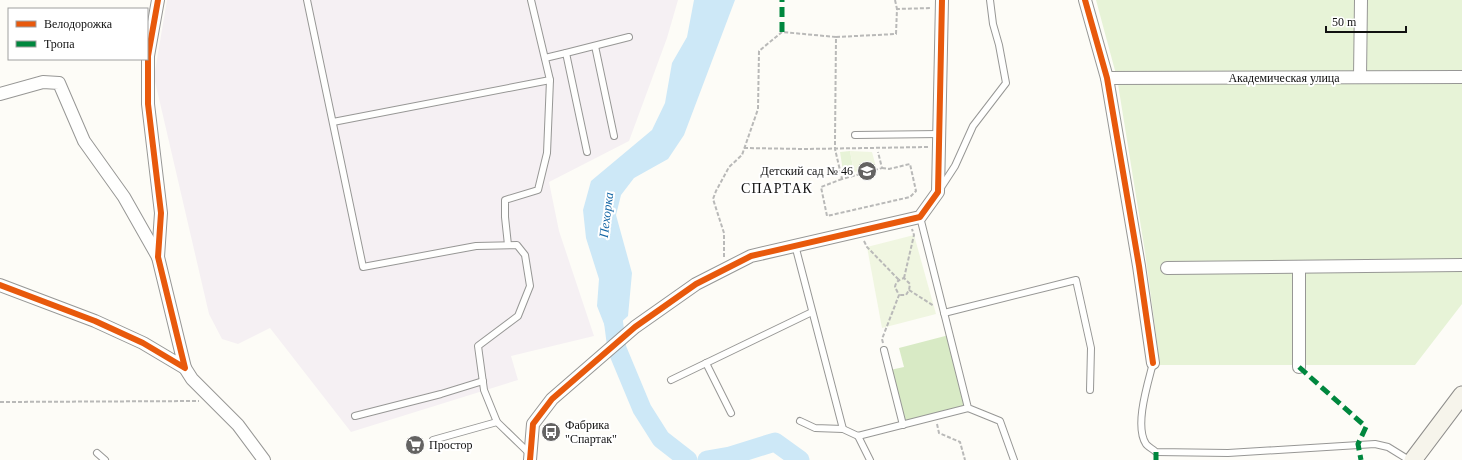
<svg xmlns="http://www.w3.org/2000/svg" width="1462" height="460" font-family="Georgia,serif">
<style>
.industrial{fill:#f5f0f3}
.green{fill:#e7f3d7}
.forest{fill:#d8eac5}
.pitch{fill:#f0f6e1}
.water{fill:#cde8f7}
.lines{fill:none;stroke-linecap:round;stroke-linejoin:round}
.river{stroke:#cde8f7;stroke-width:19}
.service-casing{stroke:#979795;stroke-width:8}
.minor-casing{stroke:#979795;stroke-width:14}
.secondary-casing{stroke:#8e8d8b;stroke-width:19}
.path{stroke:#b9b9b8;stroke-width:2;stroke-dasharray:4 2;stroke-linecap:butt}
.service{stroke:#fffffe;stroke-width:6}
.minor{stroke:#fffffe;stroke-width:12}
.secondary{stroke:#f6f4eb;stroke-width:17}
.quiet{stroke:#00873e;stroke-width:5;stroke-dasharray:10 5;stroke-linecap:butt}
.cycleway-casing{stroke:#fff;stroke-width:8}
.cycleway{stroke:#e8590c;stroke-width:6}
.labels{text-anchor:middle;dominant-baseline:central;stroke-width:4;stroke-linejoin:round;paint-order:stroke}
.street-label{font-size:12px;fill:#111;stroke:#fff}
.poi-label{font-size:12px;fill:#111;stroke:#fff;text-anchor:start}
.water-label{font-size:13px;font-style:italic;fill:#1768a6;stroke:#fff}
.quarter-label{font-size:14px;letter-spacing:1px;fill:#111;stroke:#fff}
</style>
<rect width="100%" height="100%" fill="#fdfcf7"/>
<polygon class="industrial" points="167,0 678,0 667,38 629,141 549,182 559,231 594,336 511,356 518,380 351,432 270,328 238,344 222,339 209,314 154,77"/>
<g class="green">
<polygon points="1096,0 1462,0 1462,304 1415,365 1160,365 1145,252 1117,78"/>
<polygon points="850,151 854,172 843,171 840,152"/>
</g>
<polygon class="forest" points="949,335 968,408 903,425 890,370 904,367 899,348"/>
<g class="pitch">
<polygon points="850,151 872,152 876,167 854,172"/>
<polygon points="914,235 936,314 882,328 867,247"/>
</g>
<polygon class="water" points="694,0 735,0 684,135 668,159 634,178 621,195 616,215 632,273 628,316 608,334 597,306 599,279 586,238 583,210 591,181 652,130 665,103 672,63 687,37"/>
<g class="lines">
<g class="river">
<polyline points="611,303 617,349 642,409 661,439 688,460"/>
<polyline points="707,460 730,456 775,442 800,460"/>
</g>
<defs>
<g id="service">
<polyline points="307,0 363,267 476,246 517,245 525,255 530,286 518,316 478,346 484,390 497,422 530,454"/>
<polyline points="531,0 550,80"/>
<polyline points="595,46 614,136"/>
<polyline points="566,53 629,37"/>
<polyline points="545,58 566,53 587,152"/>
<polyline points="333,122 550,80 547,153 538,190 505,200 505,217 508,245"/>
<polyline points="855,135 939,134"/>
<polyline points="940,189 955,166 973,126 1006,83 999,45 993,24 990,0"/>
<polyline points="920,217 968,408 1000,421 1014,460"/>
<polyline points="795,245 843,429 858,436 968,408"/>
<polyline points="944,313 1076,280 1091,348 1090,390"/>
<polyline points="884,350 903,425"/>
<polyline points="706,363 731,413"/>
<path d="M1153 363C1148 383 1134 426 1146 444 1148 447 1153 449 1156 452L1228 453 1375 444 1388 447 1409 460"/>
<polyline points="671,380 812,312"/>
<polyline points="355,416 441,394 483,381"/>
<polyline points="800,421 815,428 843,429"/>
<polyline points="858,436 870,460"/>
<polyline points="433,440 497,422"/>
<polyline points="97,453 105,460"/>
</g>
<g id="minor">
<polyline points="1085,0 1107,78 1139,266 1153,363"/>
<polyline points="1360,77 1361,0"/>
<polyline points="1107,78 1462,77"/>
<polyline points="0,94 43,82 59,83 84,141 124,197 158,257"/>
<polyline points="1167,268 1462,265"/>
<polyline points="0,285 95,321 143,343 185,368 158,257 161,213 148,104 148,56 158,0"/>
<polyline points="1299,367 1299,267"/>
<polyline points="185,368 192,379 238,425 264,460"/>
<polyline points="530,460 533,424 552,399 635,327 696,284 751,256 920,217 938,192 942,0"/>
</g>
<polyline id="secondary" points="1413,460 1462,395"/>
</defs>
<use href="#service" class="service-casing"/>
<use href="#minor" class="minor-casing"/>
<use href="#secondary" class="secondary-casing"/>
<g class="path">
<polyline points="895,0 897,9"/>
<polyline points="836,37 896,34 897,9 931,8"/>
<polyline points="744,148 805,149 928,147"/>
<polyline points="842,179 821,187 827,216 910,197 916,191 910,164 889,169 882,168"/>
<polyline points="864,241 867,247 899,280"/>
<polyline points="724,257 724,233 713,199 716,191 729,167 742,155 758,109 759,51 782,32 836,37 835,140 835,149 842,179 882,168 878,152"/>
<polyline points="904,278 914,235 912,229"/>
<polyline points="909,290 934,306"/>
<path d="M883 343 882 339 899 295 895 287C896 281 899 280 904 278L910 284 909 290 906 295H899"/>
<polyline points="0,402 199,401"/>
<polyline points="937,424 939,433 960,442 965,460"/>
</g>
<use href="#service" class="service"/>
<use href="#minor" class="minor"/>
<use href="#secondary" class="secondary"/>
<g class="quiet">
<polyline points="782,32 782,0"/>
<polyline points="1299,367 1366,427 1358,444 1361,460"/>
<polyline points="1156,452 1156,460"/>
</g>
<defs>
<g id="cycleway">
<polyline points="1085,0 1107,78 1139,266 1153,363"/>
<polyline points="0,285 95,321 143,343 185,368 158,257 161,213 148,104 148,56 158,0"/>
<polyline points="530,460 533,424 552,399 635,327 696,284 751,256 920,217 938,192 942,0"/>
</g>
</defs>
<use href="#cycleway" class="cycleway-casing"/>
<use href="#cycleway" class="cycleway"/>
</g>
<defs>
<symbol id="school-disc" viewBox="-11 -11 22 22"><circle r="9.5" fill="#646362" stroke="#fff"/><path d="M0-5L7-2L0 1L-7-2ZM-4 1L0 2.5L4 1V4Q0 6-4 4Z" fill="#fff"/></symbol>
<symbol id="bus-disc" viewBox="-11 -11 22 22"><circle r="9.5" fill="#646362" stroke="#fff"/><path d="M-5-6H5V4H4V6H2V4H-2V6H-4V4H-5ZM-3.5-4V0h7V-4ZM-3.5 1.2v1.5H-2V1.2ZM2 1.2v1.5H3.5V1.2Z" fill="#fff"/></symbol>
<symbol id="supermarket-disc" viewBox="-11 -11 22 22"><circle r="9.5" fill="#646362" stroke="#fff"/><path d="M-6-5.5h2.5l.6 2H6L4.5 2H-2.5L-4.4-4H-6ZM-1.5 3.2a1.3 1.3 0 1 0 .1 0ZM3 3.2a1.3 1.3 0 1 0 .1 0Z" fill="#fff"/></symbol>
</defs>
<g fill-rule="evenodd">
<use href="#school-disc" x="856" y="160" width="22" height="22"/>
<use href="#bus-disc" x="540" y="421" width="22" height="22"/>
<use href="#supermarket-disc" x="404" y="434" width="22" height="22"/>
</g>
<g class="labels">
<g class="street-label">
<text x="1284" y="78">Академическая улица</text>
</g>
<g class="poi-label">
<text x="853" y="171" text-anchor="end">Детский сад № 46</text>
<text x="565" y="425">Фабрика<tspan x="565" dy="14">"Спартак"</tspan></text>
<text x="429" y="445">Простор</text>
</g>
<g class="water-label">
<text transform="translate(606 215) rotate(-83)">Пехорка</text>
</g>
<g class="quarter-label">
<text x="777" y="188">СПАРТАК</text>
</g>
</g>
<rect x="8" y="8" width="140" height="52" fill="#ffffff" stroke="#a0a0a0"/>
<rect x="16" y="21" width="20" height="6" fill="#e8590c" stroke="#a0a0a0"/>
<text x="44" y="28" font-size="12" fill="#111111">Велодорожка</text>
<rect x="16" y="41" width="20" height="6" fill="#00873e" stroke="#a0a0a0"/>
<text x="44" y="48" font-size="12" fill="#111111">Тропа</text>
<path d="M1326 26v6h80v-6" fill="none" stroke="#111111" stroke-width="2"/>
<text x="1332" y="26" font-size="12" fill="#111111" stroke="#ffffff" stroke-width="3" paint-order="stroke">50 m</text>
</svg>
